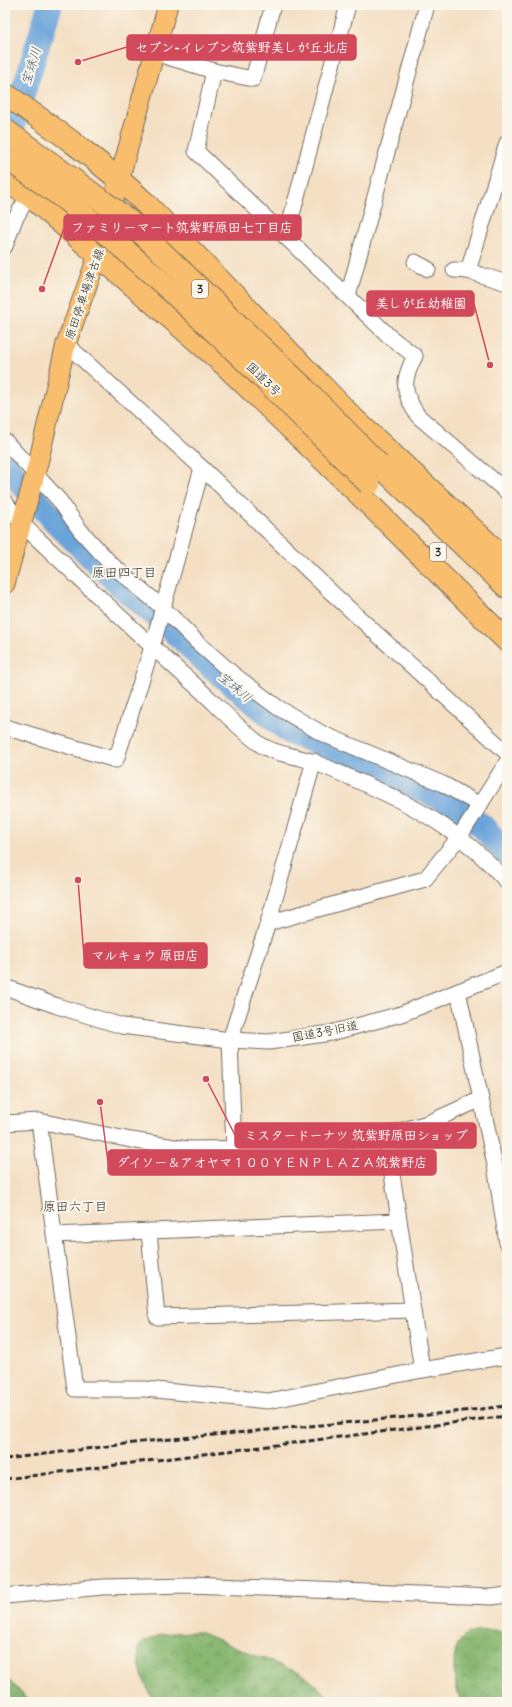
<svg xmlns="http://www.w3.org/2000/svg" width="512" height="1707" font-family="Delius,'Klee One',sans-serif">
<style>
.forest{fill:url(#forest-crowns);stroke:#5a724e}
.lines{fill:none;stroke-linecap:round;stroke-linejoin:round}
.river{stroke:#6ba4da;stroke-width:25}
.minor-casing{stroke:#716a60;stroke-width:17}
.major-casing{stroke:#716a60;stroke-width:21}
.highway-casing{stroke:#716a60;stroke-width:24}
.minor{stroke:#fff;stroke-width:15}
.major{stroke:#f9be6d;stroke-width:19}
.highway{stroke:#f9be6d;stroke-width:22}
.rail{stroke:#2b2b2b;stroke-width:3;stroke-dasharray:6 3;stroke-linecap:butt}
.highway-bridge-casing{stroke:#716a60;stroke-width:24;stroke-linecap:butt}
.highway-bridge{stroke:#f9be6d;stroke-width:22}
.labels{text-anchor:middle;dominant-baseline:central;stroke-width:4;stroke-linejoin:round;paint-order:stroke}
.shield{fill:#fbf7ec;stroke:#696865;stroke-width:1}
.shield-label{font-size:11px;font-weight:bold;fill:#2b2b2b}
.street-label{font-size:12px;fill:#2b2b2b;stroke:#fbf7ec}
.water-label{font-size:13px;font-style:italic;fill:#455b71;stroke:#fbf7ec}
.neighbourhood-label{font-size:13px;fill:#2b2b2b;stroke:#fbf7ec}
.leader{fill:none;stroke:#d1495b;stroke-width:1.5}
.callout-dot{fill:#d1495b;stroke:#fbf7ec;stroke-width:1.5}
.callout{fill:#d1495b;stroke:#d1495b;stroke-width:1.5}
.callout-label{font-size:13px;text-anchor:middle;font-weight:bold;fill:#fff}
</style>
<defs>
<pattern id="forest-crowns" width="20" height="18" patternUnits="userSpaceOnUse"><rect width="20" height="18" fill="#89b872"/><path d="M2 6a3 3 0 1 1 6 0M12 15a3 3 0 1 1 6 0" fill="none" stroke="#70965e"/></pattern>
</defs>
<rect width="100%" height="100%" fill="#fbf7ec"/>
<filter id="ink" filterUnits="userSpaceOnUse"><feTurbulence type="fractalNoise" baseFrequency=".025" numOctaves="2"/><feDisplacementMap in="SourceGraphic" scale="8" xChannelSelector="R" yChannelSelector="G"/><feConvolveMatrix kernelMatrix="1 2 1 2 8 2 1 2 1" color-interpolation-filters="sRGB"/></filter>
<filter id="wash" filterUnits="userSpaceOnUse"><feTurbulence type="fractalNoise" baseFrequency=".012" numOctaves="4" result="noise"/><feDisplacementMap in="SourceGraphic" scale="16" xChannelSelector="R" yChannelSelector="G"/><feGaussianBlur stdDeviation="0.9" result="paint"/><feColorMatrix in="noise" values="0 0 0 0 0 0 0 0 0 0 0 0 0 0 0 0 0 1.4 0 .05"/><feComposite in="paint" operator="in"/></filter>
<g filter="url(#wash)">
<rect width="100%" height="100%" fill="#f4dfc3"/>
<g class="forest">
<path d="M496 1630 507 1634V1702H461C454 1684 447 1645 468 1634 475 1631 488 1631 496 1630Z"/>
<path d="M199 1632 304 1675 335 1702H155C145 1686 136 1665 139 1646 159 1631 175 1633 199 1632Z"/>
<polygon points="5,1677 20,1691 29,1702 5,1702"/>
</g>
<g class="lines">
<g class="river">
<polyline points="5,151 50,5"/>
<polyline points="5,463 11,472 56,522 122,587 168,626 214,669 291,733 332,748 451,803 481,825 507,853"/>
</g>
</g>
</g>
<g filter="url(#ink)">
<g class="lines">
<defs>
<g id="minor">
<polyline points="155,53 214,71 253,79 273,5"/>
<path d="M214 71 196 151 390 337 415 356C402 381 402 392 418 416L507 492"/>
<polyline points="286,237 348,5"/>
<polyline points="5,246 15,219 29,195"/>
<polyline points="415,262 428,269"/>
<polyline points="454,270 468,271 507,283"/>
<polyline points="468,271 507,143"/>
<polyline points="348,296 427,5"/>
<polyline points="66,344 202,468 332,593 507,753"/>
<polyline points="5,441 59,500 80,530 111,564 163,608 197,642 233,674 277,707 323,734 443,784 480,805"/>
<path d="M5 502 22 524C80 579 137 634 197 687 218 706 238 728 261 745 276 755 300 756 316 763 389 793 454 821 507 882"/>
<polyline points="5,727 116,760 152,647 202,468"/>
<polyline points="268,923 425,879 460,836 507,762"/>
<polyline points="5,987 57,1006 122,1026 230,1040 269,1042 331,1033 401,1014 507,972"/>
<polyline points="458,991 495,1165 507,1243"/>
<polyline points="39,1121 75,1389 145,1389 268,1401 422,1370 507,1356"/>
<polyline points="5,1123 39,1121 131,1140 187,1149 290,1148 386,1135 428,1123 481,1099"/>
<polyline points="386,1135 422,1370"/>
<polyline points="234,1149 230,1040 268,923 314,761"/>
<polyline points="149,1232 157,1317 413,1310"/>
<polyline points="54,1235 399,1221"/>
<polyline points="5,1596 103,1587 189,1585 492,1597 507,1595"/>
</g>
<polyline id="major" points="5,584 38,463 66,344 98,255 168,5"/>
<g id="highway">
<path d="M5 94C54 128 103 163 146 204L353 418 507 561"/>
<polyline points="5,181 29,195 226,366 358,493 507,641"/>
<polyline points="379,465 507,587"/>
</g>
</defs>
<use href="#minor" class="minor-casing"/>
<use href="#major" class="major-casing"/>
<use href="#highway" class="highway-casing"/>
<use href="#minor" class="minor"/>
<use href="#major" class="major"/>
<use href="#highway" class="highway"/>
<g class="rail">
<polyline points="5,1459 150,1441 428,1415 507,1406"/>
<polyline points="5,1479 507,1416"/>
</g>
<defs>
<g id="highway-bridge">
<polyline points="5,130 128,220 304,388 379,465"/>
<path d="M5 157C25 172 47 185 67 201 174 288 272 386 369 484"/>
</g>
</defs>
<use href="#highway-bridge" class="highway-bridge-casing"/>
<use href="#highway-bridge" class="highway-bridge"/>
</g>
</g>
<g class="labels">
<g class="shield">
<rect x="192" y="280" width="16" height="18" rx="3"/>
<rect x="430" y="543" width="16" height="18" rx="3"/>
</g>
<g class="shield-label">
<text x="200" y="289">3</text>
<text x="438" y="552">3</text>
</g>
<g class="street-label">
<text transform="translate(84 294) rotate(-71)">原田停車場津古線</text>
<text transform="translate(264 379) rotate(44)">国道3号</text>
<text transform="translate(325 1031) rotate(-11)">国道3号旧道</text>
</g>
<g class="water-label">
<text transform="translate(31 66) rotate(-73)">宝珠川</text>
<text transform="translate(235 687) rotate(40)">宝珠川</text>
</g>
<g class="neighbourhood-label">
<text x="124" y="572">原田四丁目</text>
<text x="75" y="1206">原田六丁目</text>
</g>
</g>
<path class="leader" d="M78 62L127 47M42 289L64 228M490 365L474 304M78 880L84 956M206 1079L235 1135M100 1102L108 1162"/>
<g class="callout-dot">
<circle cx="78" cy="62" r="4"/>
<circle cx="42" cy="289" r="4"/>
<circle cx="490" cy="365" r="4"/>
<circle cx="78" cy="880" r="4"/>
<circle cx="206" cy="1079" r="4"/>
<circle cx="100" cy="1102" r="4"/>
</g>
<g class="callout">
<rect x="127" y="35" width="229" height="25" rx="4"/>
<rect x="64" y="215" width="237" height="25" rx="4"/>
<rect x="367" y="291" width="107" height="25" rx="4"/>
<rect x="84" y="943" width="123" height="25" rx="4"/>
<rect x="235" y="1123" width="241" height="25" rx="4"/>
<rect x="108" y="1150" width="328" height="25" rx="4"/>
</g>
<g class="callout-label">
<text x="242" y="52">セブン-イレブン筑紫野美しが丘北店</text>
<text x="182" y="232">ファミリーマート筑紫野原田七丁目店</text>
<text x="421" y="308">美しが丘幼稚園</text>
<text x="145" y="960">マルキョウ 原田店</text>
<text x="356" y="1140">ミスタードーナツ 筑紫野原田ショップ</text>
<text x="272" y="1167">ダイソー＆アオヤマ１００ＹＥＮＰＬＡＺＡ筑紫野店</text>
</g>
<rect width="512" height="1707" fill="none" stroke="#fbf7ec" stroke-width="20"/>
</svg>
